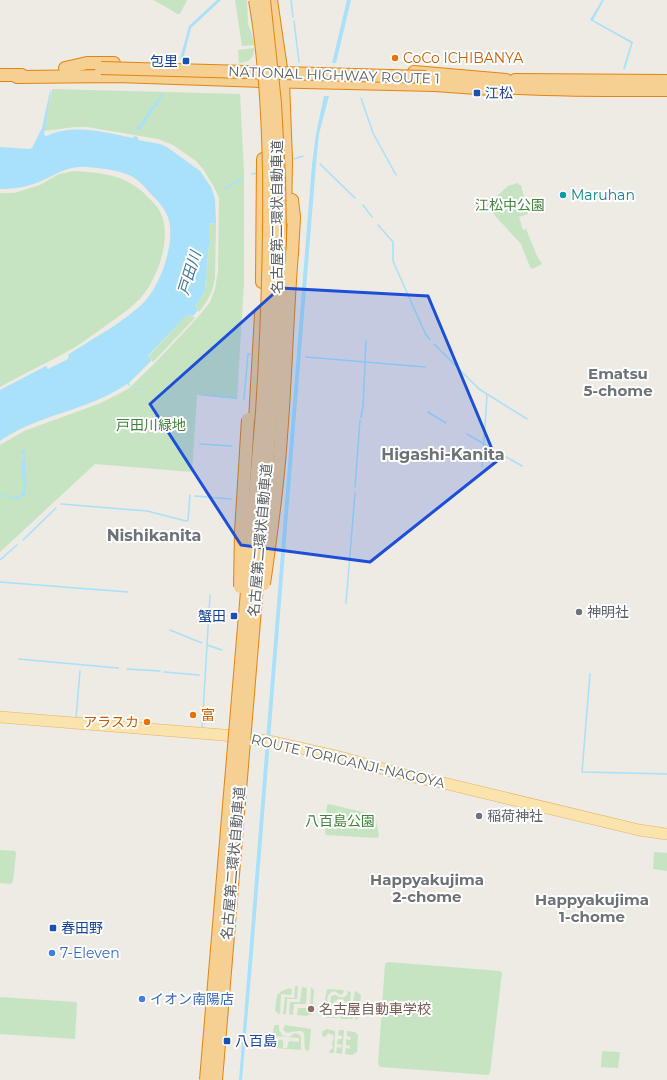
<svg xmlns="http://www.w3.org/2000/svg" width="667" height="1080" font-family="Montserrat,'Noto Sans JP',sans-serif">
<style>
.green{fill:#c6e4c2}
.water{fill:#a8e1f9}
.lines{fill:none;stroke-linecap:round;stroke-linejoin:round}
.stream{stroke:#a8e1f9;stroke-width:1.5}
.major-casing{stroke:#e8b162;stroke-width:12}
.highway-casing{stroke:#e3840f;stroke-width:14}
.major{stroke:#fae3ad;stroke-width:11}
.highway{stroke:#f6cf93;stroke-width:12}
.highway-bridge-casing{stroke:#e3840f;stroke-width:14;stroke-linecap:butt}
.highway-bridge{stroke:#f6cf93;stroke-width:12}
.marked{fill:#1d4ed8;fill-opacity:0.2;stroke:#1d4ed8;stroke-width:3;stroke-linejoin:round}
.food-dot{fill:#e8710a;stroke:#fff;stroke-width:1.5}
.transit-dot{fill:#1a4fb4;stroke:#fff;stroke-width:1.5}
.culture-dot{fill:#0f9aa8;stroke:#fff;stroke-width:1.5}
.worship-dot{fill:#6b7280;stroke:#fff;stroke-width:1.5}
.shop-dot{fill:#3f7fe0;stroke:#fff;stroke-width:1.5}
.education-dot{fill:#8d6e63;stroke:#fff;stroke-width:1.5}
.labels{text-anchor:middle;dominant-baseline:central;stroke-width:4;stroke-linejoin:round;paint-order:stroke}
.food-label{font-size:14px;fill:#c56008;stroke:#fff;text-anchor:start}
.transit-label{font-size:14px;fill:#164399;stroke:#fff;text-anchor:start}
.street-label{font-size:14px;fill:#5c6064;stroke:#fff}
.culture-label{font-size:14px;fill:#0d838f;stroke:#fff;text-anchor:start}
.park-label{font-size:14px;fill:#41843b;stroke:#fff}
.worship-label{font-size:14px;fill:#5b616d;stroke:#fff;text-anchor:start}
.shop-label{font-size:14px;fill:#366cbe;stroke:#fff;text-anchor:start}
.education-label{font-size:14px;fill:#785e54;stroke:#fff;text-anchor:start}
.water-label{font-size:15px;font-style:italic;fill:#407799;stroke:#fff}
.neighbourhood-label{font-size:15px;font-weight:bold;fill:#6d7276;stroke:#fff}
.quarter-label{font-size:16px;font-weight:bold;fill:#6d7276;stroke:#fff}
</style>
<rect width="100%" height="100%" fill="#eeeae4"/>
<g class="green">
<polygon points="153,0 187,0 180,14 177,14 166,7"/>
<polygon points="235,0 247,0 248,24 252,34 254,45 242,46"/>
<path d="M254 48C254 59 249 62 239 63L238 50Z"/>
<polygon points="52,89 240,94 244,173 244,283 237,399 197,395 192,472 95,464 0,552 0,445 24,431 101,403 128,389 153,365 199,316 210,302 215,289 218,271 219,198 213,185 203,169 196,161 173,145 158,139 87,127 75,127 44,131"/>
<path d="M74 171C111 173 133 177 157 207 165 218 166 232 164 245 162 260 156 275 148 288 139 303 122 314 108 324 95 333 83 343 70 350 47 363 23 374 0 387V193H14L40 185 59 174Z"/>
<polygon points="518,183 519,185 521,185 528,214 519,217 523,230 526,229 537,256 542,264 532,269 530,267 521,244 487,207 487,205 508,186"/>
<path d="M216 223 215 278C213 292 208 301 199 312L195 306 203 295 205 289 209 244H210L211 241 209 240V224Z"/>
<polygon points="190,315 195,318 153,362 148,357 185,317"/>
<polygon points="329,804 375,815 379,836 377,838 326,835 325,832 327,805"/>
<polygon points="0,850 15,851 16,854 13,881 11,884 0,883"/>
<polygon points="654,852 667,853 667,871 653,869"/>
<polygon points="388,962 500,971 502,973 490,1073 488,1075 380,1067 378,1064 385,964"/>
<polygon points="295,986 298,986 297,999 287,999 286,1014 283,1014 285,997 294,998"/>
<polygon points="302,987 307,988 306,1004 294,1004 293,1015 289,1014 290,1002 300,1002"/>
<polygon points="311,987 314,990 312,1014 306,1016 297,1015 298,1008 310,1008"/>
<polygon points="290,988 292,990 291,995 281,994 280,1014 277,1013 275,1010 277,995 282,991"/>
<path d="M327 989 343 990 344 992 341 995 334 991C327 993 327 999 327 1006H325L324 1005Z"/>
<polygon points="348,991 351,992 350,1001 345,1002 343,999 338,999 334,1002 333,1006 330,1006 331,996 336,995 339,997 343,998 347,995"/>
<path d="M355 991 357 992 361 995 360 1007H337V1004L339 1001C345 1002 345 1009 353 1002Z"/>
<polygon points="0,997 76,1002 77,1004 75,1039 0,1034"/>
<polygon points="324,1009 331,1009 330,1014 338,1015 338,1018 327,1018 324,1016"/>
<polygon points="333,1009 341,1010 343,1015 351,1015 353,1018 353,1019 340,1019 341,1014 333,1012"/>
<path d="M343 1010 358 1011 360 1013 359 1018 355 1020C355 1016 355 1013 351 1012L344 1014 343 1012Z"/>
<polygon points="275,1025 279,1025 279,1030 283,1036 289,1037 295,1033 300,1035 301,1038 301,1050 275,1048 273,1046 272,1042 275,1040 283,1040 283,1048 287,1048 289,1041 299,1042 299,1038 274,1036 273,1030"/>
<path d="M285 1025 311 1029 309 1050 307 1051 305 1049C303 1032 309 1028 287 1033L283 1030Z"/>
<polygon points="326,1029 335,1031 334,1053 329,1053 330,1050 333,1048 332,1042 334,1039 333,1035 328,1033 325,1037 322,1036 322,1032"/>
<polygon points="339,1030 344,1030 342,1054 336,1053 337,1047 341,1048 342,1045 337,1044 338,1039 342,1039 342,1036 338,1035"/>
<polygon points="347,1031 355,1032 358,1035 357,1052 352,1055 345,1054 346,1048 350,1049 350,1046 346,1045 346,1039 350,1040 351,1037 347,1036"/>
<polygon points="602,1051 620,1052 618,1068 601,1067"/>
</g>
<g class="water">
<polygon points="217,0 221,0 191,28 183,59 180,59 189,26"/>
<polygon points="347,0 351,0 336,63 332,63"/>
<polygon points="602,0 604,0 593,20 633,42 625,69 623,69 631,43 590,20"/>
<path d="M50 91H51L44 135 47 136C73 123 106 133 133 138L134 136 138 137V140L160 144 167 147 200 171 211 187 215 199 216 223 209 224V240L211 241 210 244H209L205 289 203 295 195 306 198 310 193 316 190 315 185 317 148 356 151 361 129 383 130 385 129 386 127 384C88 411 38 414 0 441V390L46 366 48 369 68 359 69 354C92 339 128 320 146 300 162 281 176 241 168 217 164 207 157 200 150 193 144 186 138 179 129 175 117 170 100 168 87 167 68 165 55 175 39 182 26 187 14 189 0 189V147L29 149 32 148 42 128Z"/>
<polygon points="161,94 163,95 140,130 136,130"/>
<polygon points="324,96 329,96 319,134 316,164 253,952 242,1080 239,1080 312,165 316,134"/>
<path d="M21 449H23L25 452 26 486 25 495 17 500 5 496 0 497V495C6 495 11 498 16 497 29 495 21 476 21 468 21 464 23 460 24 455L21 451Z"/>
</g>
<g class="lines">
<g class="stream">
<polyline points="291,0 293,17"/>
<polyline points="294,21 299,62"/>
<polyline points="361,98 373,133 396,175"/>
<polyline points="294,159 303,156"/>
<polyline points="320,164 355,198"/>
<polyline points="252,174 258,173"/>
<polyline points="225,189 243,178"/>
<polyline points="363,205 372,217"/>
<polyline points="378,225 393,242 393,261 425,333 430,340"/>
<polyline points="434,344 479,389 527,419"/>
<polyline points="306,357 425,367"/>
<polyline points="135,389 140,389"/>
<polyline points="204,395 236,398"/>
<polyline points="244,399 248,354 250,354"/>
<polyline points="428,412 446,423"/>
<polyline points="361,417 363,407 366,341"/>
<polyline points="467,434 522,466"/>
<polyline points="200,444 232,446"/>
<polyline points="482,467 487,395"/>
<polyline points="355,487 360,420"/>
<polyline points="195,496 231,499"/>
<polyline points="61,504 147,511 186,521 188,520 190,495"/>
<polyline points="23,540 56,508"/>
<polyline points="0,560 17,545"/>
<polyline points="0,582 128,592"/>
<polyline points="346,603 355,493"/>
<polyline points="170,630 202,643"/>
<polyline points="207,645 222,650"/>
<polyline points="19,659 118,668"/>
<polyline points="127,669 160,671"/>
<polyline points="164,672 199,675"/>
<polyline points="590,674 582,772 667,774"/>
<polyline points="76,718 80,671"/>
<polyline points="202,729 210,595"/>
</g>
<defs>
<polyline id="major" points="0,717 223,735 274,742 336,756 409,776 435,781 639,830 667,834"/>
<g id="highway">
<polyline points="271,0 283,82 286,160 285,218"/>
<polyline points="65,68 87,63 114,63"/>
<polyline points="414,72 506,80"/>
<polyline points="0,75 22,75"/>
<polyline points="14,75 17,77 117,76 260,81 435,85 504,90 506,88"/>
<polyline points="515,80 667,81"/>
<path d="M499 87C555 91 611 90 667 90"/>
<polyline points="292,253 294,217 292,200"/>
<polyline points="262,282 263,159"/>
<polyline points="253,456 261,314"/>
</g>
</defs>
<use href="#major" class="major-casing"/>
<use href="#highway" class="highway-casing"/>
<use href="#major" class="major"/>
<use href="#highway" class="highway"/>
<defs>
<g id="highway-bridge">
<polyline points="101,68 426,77"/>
<path d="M264 584C271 535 278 486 281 436 286 375 287 314 292 253"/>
<polyline points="240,587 241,532 248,419"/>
<path d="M206 1080 262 412C267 332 270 252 269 172 268 115 265 57 255 0"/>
<polyline points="216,1080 275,367 280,236 279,178 275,103 264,0"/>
</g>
</defs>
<use href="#highway-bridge" class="highway-bridge-casing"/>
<use href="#highway-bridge" class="highway-bridge"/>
</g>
<path class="marked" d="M280 288 428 296 497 461 370 562 241 545 150 404Z"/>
<g class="food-dot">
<circle cx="395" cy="58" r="4"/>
<circle cx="193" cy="715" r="4"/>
<circle cx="147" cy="722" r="4"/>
</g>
<g class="transit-dot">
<rect x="182" y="57" width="8" height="8" rx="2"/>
<rect x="473" y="89" width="8" height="8" rx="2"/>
<rect x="230" y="612" width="8" height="8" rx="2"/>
<rect x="49" y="924" width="8" height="8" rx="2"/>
<rect x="223" y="1037" width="8" height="8" rx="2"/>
</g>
<circle class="culture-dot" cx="563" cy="195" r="4"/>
<g class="worship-dot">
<circle cx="579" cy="612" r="4"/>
<circle cx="479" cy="816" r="4"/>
</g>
<g class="shop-dot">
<circle cx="52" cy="953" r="4"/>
<circle cx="142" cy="999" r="4"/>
</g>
<circle class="education-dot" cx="311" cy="1009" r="4"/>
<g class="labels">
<g class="food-label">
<text x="403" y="58">CoCo ICHIBANYA</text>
<text x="201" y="715">富</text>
<text x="139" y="722" text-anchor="end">アラスカ</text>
</g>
<g class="transit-label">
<text x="178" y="61" text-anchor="end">包里</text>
<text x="485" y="93">江松</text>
<text x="226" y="616" text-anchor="end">蟹田</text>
<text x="61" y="928">春田野</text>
<text x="235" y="1041">八百島</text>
</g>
<g class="street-label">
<text transform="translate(334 75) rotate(2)">NATIONAL HIGHWAY ROUTE 1</text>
<text transform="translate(277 217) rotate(-90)">名古屋第二環状自動車道</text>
<text transform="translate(260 540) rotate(-85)">名古屋第二環状自動車道</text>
<text transform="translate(348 761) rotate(13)">ROUTE TORIGANJI-NAGOYA</text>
<text transform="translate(233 863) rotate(-85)">名古屋第二環状自動車道</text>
</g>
<g class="culture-label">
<text x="571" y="195">Maruhan</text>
</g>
<g class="park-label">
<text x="510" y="205">江松中公園</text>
<text x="151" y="425">戸田川緑地</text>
<text x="340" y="821">八百島公園</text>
</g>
<g class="worship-label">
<text x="587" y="612">神明社</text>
<text x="487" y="816">稲荷神社</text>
</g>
<g class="shop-label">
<text x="60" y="953">7-Eleven</text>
<text x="150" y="999">イオン南陽店</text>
</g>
<g class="education-label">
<text x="319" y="1009">名古屋自動車学校</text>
</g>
<g class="water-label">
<text transform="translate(189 273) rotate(-73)">戸田川</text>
</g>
<g class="neighbourhood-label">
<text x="618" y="373">Ematsu<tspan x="618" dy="17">5-chome</tspan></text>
<text x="427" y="879">Happyakujima<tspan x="427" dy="17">2-chome</tspan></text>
<text x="592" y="899">Happyakujima<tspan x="592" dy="17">1-chome</tspan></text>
</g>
<g class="quarter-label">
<text x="443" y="454">Higashi-Kanita</text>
<text x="154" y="535">Nishikanita</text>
</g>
</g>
</svg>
